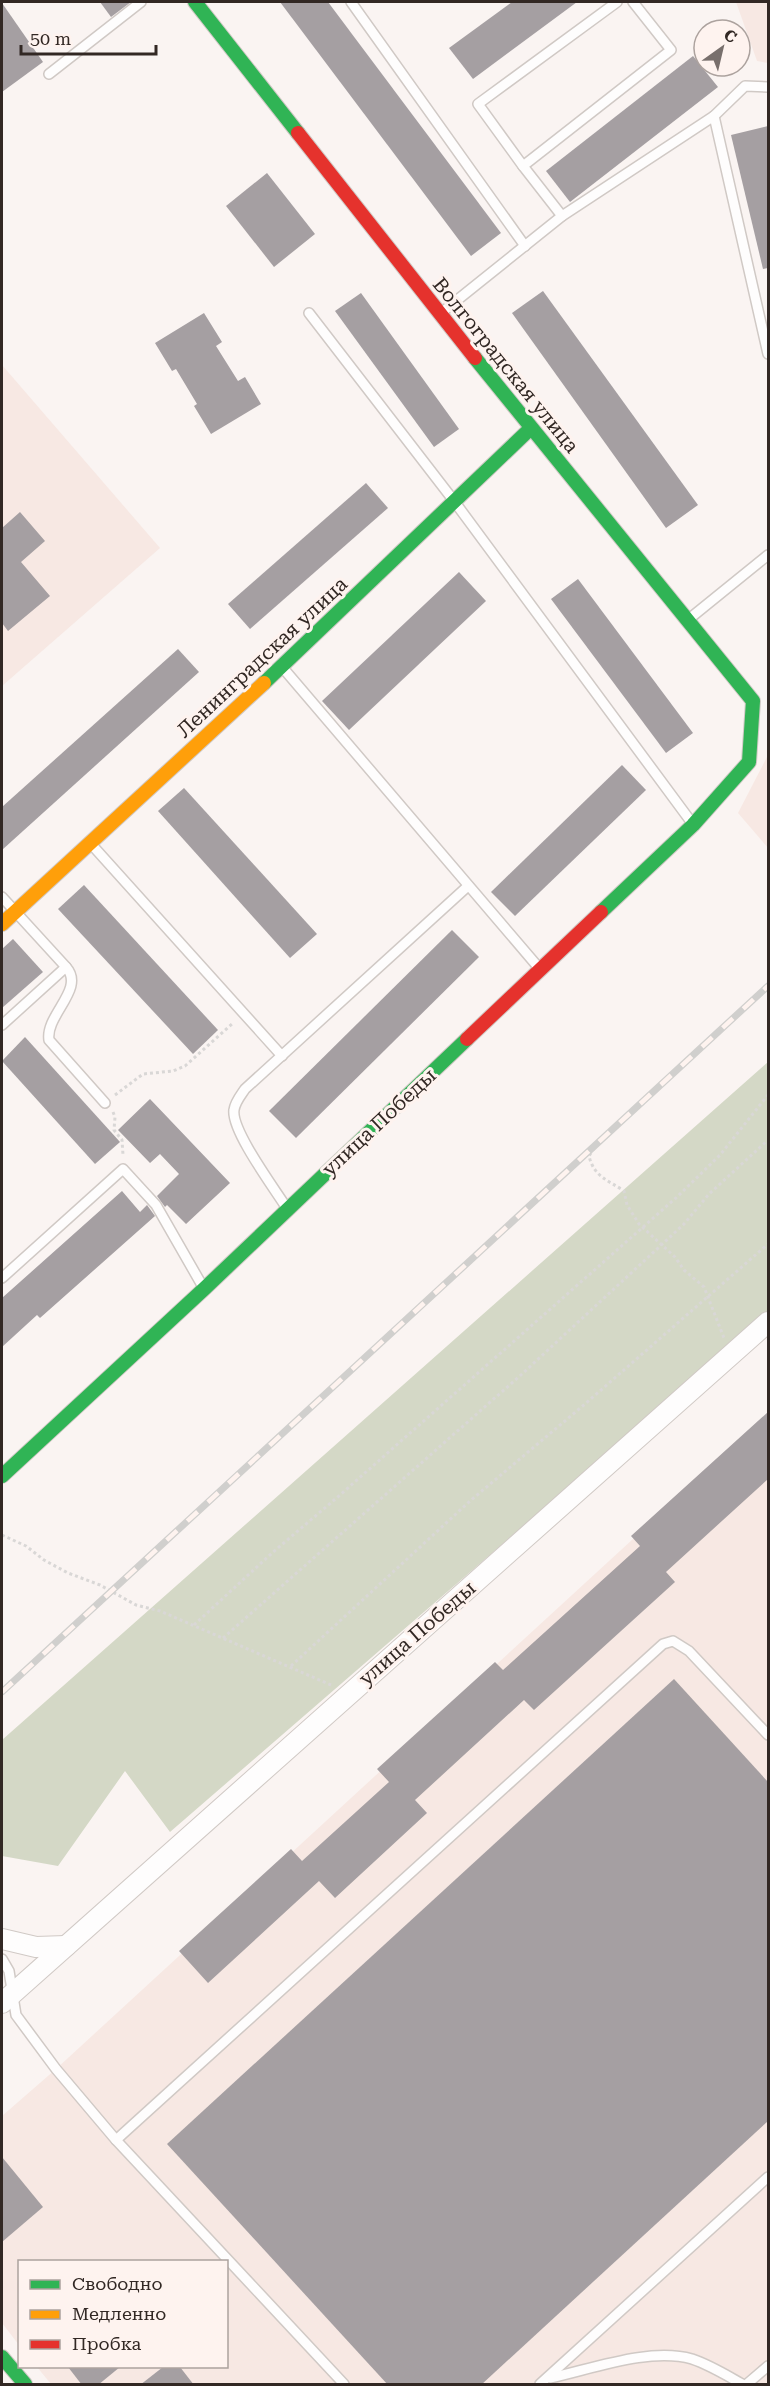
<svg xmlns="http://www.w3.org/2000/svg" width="770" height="2386" font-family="'Roboto Serif',serif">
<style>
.built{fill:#f7e8e3}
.forest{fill:#d4d8c6}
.building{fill:#a59fa2}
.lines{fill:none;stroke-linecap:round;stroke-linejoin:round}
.lane-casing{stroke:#d0c9c5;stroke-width:12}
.street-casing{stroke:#d0c9c5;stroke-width:22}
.fast-casing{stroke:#d0c9c5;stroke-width:16}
.slow-casing{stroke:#d0c9c5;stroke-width:16}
.jam-casing{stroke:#d0c9c5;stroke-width:16}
.path{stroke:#d9d7d6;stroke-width:3;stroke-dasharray:3 3;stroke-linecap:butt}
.lane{stroke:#fefdfd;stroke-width:9}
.street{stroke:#fefdfd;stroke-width:20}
.fast{stroke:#30b455;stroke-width:14}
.slow{stroke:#ff9f0a;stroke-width:14}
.jam{stroke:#e5322d;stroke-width:14}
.rail-casing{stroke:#d0cfcd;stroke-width:7}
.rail{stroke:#fef3ef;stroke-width:4.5;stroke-dasharray:14;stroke-linecap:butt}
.labels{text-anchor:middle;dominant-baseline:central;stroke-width:6;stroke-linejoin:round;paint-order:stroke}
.street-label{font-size:20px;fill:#322824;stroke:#fef3ef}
</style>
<rect width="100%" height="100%" fill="#faf4f2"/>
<g class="built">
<polygon points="736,2 768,2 768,63 757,61"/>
<polygon points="2,365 160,548 2,686"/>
<polygon points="768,755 768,848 738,813"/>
<polygon points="768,1415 768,2384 51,2384 37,2367 226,2366 226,2262 20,2262 19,2345 2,2323 2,2116 56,2069"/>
</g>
<polygon class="forest" points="768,1062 768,1314 170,1832 125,1771 58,1866 2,1856 2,1740"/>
<g class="building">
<polygon points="100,2 131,2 111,17"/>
<polygon points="280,2 328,2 501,233 471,256"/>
<polygon points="512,2 577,2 473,79 449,48"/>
<polygon points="2,3 43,62 2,92"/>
<polygon points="693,56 718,87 570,202 546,171"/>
<polygon points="768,126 768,268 763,269 731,135"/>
<polygon points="267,173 315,234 274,267 226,206"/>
<polygon points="543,291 698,505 666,528 512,313"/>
<polygon points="361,293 459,429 434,447 335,311"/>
<polygon points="204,313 222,342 216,346 238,381 245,377 261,404 211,434 194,406 197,404 176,369 172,371 155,343"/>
<polygon points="366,483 388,508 250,629 228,604"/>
<polygon points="20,512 45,541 21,562 50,596 8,631 2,623 2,528"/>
<polygon points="459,572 486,601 349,730 322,701"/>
<polygon points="578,579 693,733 666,753 551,599"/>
<polygon points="178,649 199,672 2,850 2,807"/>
<polygon points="622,765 646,790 515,916 491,892"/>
<polygon points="184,788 317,934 290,958 158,811"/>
<polygon points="84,885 218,1030 193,1054 58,909"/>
<polygon points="452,930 479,957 296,1138 269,1111"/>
<polygon points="13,939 43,972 2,1008 2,949"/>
<polygon points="25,1037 120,1142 95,1164 2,1061"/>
<polygon points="150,1099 230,1183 186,1224 167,1205 165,1207 157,1196 179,1174 160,1154 150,1163 118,1130"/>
<polygon points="122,1191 140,1212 147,1205 155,1216 40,1318 37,1315 2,1347 2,1298"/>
<polygon points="768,1412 768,1479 666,1572 675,1582 534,1710 524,1700 415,1800 427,1813 335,1898 319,1881 208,1983 179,1951 291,1849 302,1861 389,1782 377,1769 495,1662 503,1670 640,1546 631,1536"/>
<polygon points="674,1679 768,1782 768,2121 481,2385 388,2385 167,2144"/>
<polygon points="2,2157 43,2207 2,2242"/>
<polygon points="68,2367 120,2367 98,2385 82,2385"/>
<polygon points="163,2367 180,2367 194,2385 140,2385"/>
</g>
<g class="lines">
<defs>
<g id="lane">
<polyline points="351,2 525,246"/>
<polyline points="49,74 141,2"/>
<polyline points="714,116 745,86 768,87"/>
<polyline points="523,166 478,104 617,2"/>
<polyline points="562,216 523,166 671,50 633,2"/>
<polyline points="309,313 454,501 692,823"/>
<polyline points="441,313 562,216 714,116 768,354"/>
<polyline points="689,619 768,555"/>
<polyline points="283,668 539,968"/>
<polyline points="92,845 282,1056"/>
<polyline points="2,897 66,967 2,1025"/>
<path d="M66 967C86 989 45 1015 49 1040L105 1103"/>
<path d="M286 1207C274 1188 231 1130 234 1110 235 1102 241 1095 245 1089L468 886"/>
<polyline points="2,1278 123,1169 156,1205 203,1287"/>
<polyline points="2,1959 9,1971 16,2015 56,2069 116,2140 344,2384"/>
<polyline points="116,2140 663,1644 673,1641 689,1651 768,1735"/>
<path d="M550 2378C592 2369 650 2347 692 2359 710 2365 726 2375 742 2384"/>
<polyline points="540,2384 768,2177"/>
<polyline points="747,2384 768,2366"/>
</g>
<g id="street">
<polyline points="2,1939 36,1947 66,1946"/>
<polyline points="2,2003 768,1322"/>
</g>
<g id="fast">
<polyline points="195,2 298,133"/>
<polyline points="475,358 753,701 749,762 693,825 601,912"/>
<polyline points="264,683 531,428"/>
<polyline points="2,1476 204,1289 467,1039"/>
<polyline points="2,2357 25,2384"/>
</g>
<polyline id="slow" points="2,924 264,683"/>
<g id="jam">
<polyline points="298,133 475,358"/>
<polyline points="467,1039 601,912"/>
</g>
</defs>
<use href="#lane" class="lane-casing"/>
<use href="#street" class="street-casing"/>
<use href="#fast" class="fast-casing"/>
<use href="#slow" class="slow-casing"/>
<use href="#jam" class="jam-casing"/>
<g class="path">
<polyline points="115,1095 143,1074 173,1071 185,1066 233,1023"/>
<polyline points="113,1112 115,1117 114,1130 122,1140 123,1155"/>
<path d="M601 1138 589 1156C594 1177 608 1180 624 1191L627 1205 639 1224 675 1257 684 1270 704 1287 724 1338"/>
<polyline points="2,1535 26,1546 44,1560 68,1573 100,1585 136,1605 160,1611 331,1685"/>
<polyline points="194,1625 272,1553 340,1495 677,1197 720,1155 768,1095"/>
<polyline points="223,1638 522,1374 684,1224 709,1194 768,1140"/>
<polyline points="291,1666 470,1501 585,1404 768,1244"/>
</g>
<use href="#lane" class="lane"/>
<use href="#street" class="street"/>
<use href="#fast" class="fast"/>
<use href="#slow" class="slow"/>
<use href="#jam" class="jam"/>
<defs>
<polyline id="rail" points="2,1692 768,986"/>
</defs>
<use href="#rail" class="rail-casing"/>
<use href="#rail" class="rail"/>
</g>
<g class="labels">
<g class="street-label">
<text transform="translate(506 365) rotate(51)">Волгоградская улица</text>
<text transform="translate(262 657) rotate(-43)">Ленинградская улица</text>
<text transform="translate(379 1122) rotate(-43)">улица Победы</text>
<text transform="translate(417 1633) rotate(-41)">улица Победы</text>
</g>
</g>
<rect width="770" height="2386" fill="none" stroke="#322824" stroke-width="6"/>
<rect x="18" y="2260" width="210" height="108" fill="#fef3ef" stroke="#aca29e" stroke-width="1.5"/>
<rect x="30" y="2280" width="30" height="9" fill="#30b455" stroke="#aca29e" stroke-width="1.5"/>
<text x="72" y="2290" font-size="18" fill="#322824">Свободно</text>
<rect x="30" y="2310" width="30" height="9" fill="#ff9f0a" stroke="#aca29e" stroke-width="1.5"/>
<text x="72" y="2320" font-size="18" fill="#322824">Медленно</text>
<rect x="30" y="2340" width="30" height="9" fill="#e5322d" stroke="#aca29e" stroke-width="1.5"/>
<text x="72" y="2350" font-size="18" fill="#322824">Пробка</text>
<g transform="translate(722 48) rotate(34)"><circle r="28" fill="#fef3ef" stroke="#aca29e" stroke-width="1.5"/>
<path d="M0-4.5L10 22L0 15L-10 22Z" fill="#786f6c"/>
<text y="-9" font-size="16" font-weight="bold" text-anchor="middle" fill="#322824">С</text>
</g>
<path d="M21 45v9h135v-9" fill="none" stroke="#322824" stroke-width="3"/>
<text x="30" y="45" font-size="18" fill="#322824" stroke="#fef3ef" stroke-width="4.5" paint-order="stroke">50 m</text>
</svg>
